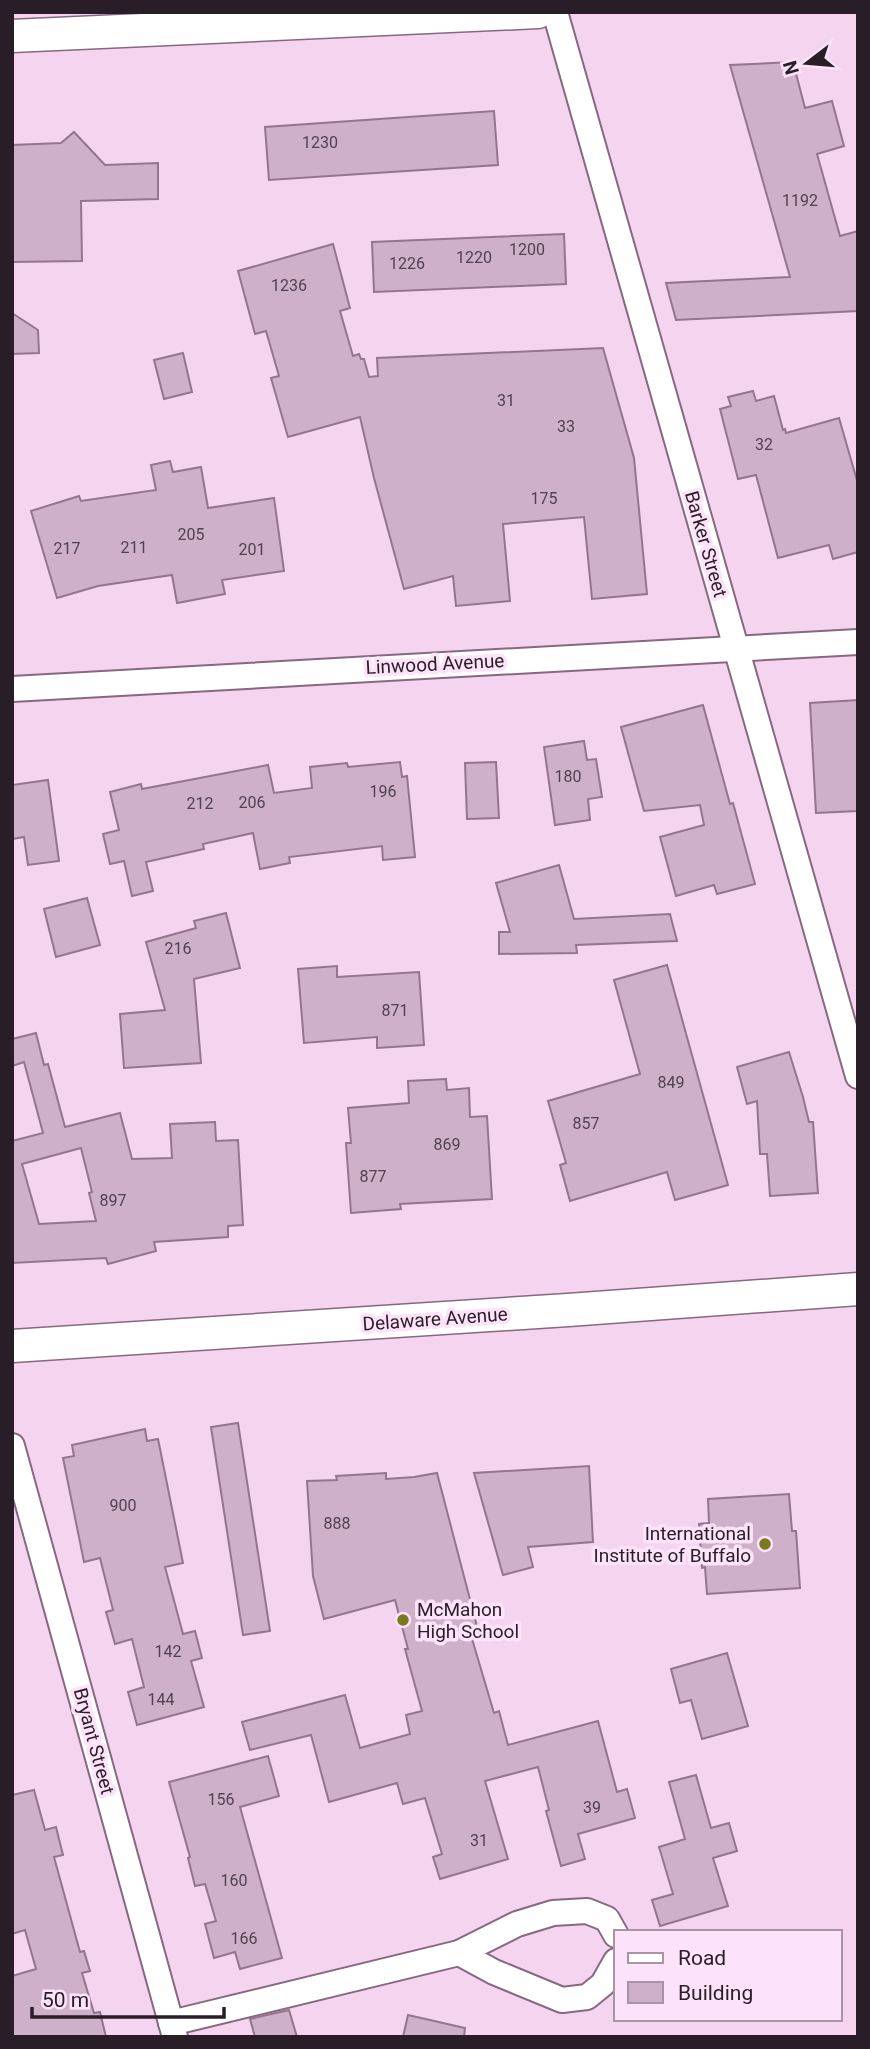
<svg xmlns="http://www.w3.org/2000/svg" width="870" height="2049" font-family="Roboto,sans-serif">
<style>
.building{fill:#ceb1c9;stroke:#93768e;stroke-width:2;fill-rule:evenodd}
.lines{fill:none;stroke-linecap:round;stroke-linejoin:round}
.minor-casing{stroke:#866981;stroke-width:28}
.major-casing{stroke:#866981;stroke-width:35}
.minor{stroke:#fff;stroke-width:24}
.major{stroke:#fff;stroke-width:32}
.poi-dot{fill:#797921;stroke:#fde3f9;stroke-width:2.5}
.labels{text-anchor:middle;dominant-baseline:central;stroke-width:7;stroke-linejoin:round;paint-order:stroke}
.number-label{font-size:16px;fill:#524250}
.street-label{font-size:19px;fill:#291d27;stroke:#fde3f9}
.poi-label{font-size:19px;fill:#291d27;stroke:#fde3f9;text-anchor:end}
</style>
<rect width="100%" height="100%" fill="#f4d4ee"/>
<g class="building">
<polygon points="793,62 805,108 832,101 844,146 817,154 840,236 858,231 858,311 676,320 666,283 790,277 730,65"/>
<polygon points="494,111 498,165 269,180 265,127"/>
<polygon points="74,132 105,165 158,163 158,199 81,201 82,261 12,262 12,145 61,143"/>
<polygon points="564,234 566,284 374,292 372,242"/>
<polygon points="333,244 350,308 340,311 353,356 359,354 361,359 364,359 369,377 378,376 377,358 603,348 634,458 647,594 592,599 584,517 503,524 510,601 456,606 453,576 404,589 374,478 360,417 288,437 271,378 279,376 266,331 255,334 238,271"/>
<polygon points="12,313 38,330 39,353 12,354"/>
<polygon points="183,353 192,392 164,399 154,360"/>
<polygon points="753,391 756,401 774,396 783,430 785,429 786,433 839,418 858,484 858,552 833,559 829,545 778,558 756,475 738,479 720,409 731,406 728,397"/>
<polygon points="170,461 173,472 201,467 208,508 274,498 284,571 222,580 225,594 177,603 172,575 98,586 57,598 31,511 79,496 81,501 156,490 151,465"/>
<polygon points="858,700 858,811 816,813 810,703"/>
<polygon points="703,705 730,804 733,803 755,884 717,894 714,885 676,896 660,837 704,825 700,805 644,811 621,727"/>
<polygon points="584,741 587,760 596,759 602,797 588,799 590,820 555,825 544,747"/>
<polygon points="400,762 402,777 407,776 415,857 383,860 382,846 289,857 290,863 260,869 253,833 203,844 204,849 146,862 153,891 132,896 124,861 110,864 103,834 119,830 110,792 141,784 142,789 268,765 274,793 312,788 310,767 347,763 348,767"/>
<polygon points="496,762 499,818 467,819 465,763"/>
<polygon points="48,780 59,861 28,865 24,837 12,839 12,785"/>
<polygon points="559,865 574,919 670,914 677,941 576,945 577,953 499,954 499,932 510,932 496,883"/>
<polygon points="87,898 100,945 56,957 44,909"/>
<polygon points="226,913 240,968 194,979 201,1063 124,1068 120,1014 165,1010 146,942 196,928 194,921"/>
<polygon points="667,965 728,1185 675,1200 667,1172 570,1201 560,1165 566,1163 548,1101 640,1074 614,980"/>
<polygon points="337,966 337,977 419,972 424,1045 377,1048 377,1037 304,1043 298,969"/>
<path d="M36 1033 44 1065 48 1064 65 1127 120 1113 132 1159 172 1158 170 1124 215 1122 216 1141 238 1140 243 1225 228 1226V1237L154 1242 156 1251 108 1264 106 1258 12 1263V1141L43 1133 24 1062 12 1066V1039ZM81 1148 92 1192 89 1193 96 1221 39 1224 22 1164Z"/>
<polygon points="789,1052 803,1097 809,1122 813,1122 818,1193 770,1196 767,1154 760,1154 757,1101 747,1104 737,1067"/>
<polygon points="446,1079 447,1090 469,1088 470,1117 487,1116 492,1199 400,1204 401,1209 351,1213 346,1143 351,1143 348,1108 409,1103 408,1081"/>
<polygon points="238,1423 270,1631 243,1635 211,1427"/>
<polygon points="145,1429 147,1441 158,1439 183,1563 165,1567 183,1634 195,1631 202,1658 191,1661 204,1707 137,1725 128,1692 144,1687 132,1639 115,1644 106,1612 113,1610 100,1558 84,1562 63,1458 74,1456 72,1445"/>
<polygon points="589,1466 593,1542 528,1547 533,1567 503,1575 474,1473"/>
<polygon points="386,1473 386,1479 414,1477 437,1473 478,1630 470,1632 494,1713 499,1711 508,1745 598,1721 617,1792 627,1789 635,1818 578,1834 585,1859 561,1866 546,1811 549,1810 538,1767 485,1781 508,1859 440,1879 433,1857 442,1854 425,1798 403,1804 397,1783 329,1802 311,1735 250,1750 242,1722 345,1695 360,1748 410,1734 406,1715 422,1711 405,1649 408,1649 395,1600 324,1619 313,1576 307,1481 337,1480 336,1476"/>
<polygon points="789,1494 792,1531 796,1531 800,1588 707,1594 705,1567 702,1568 699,1524 709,1523 708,1499"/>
<polygon points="727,1653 748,1726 702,1739 691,1700 680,1703 671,1669"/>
<polygon points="268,1756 279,1796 240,1807 282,1958 240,1969 235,1952 214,1958 205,1924 216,1921 205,1884 195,1886 188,1858 190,1857 169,1782"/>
<polygon points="696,1775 711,1828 729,1823 737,1851 713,1858 728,1906 660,1926 652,1900 673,1894 659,1847 685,1839 669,1782"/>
<polygon points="34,1790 45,1830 56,1827 63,1855 54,1857 80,1952 84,1951 90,1971 82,1973 94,2013 100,2012 106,2037 12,2037 12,1976 36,1969 25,1930 12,1934 12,1795"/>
<polygon points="289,2010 297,2037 255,2037 250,2019"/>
<polygon points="408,2015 465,2028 464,2037 403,2037"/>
</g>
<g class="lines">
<defs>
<g id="minor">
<polyline points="555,12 858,1076"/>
<polyline points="12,689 858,642"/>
<polyline points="12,1446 175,2037"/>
<polyline points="459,1953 494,1972 562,2000 587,1997 603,1984 616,1961"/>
<polyline points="171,2023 459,1953 517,1924 553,1913 587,1911 607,1919 616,1935"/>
</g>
<g id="major">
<polyline points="12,36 538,12"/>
<polyline points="12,1346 568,1310 858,1289"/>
</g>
</defs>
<use href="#minor" class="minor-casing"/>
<use href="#major" class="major-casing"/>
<use href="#minor" class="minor"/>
<use href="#major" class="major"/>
</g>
<g class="poi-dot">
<circle cx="765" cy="1544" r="7"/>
<circle cx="403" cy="1620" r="7"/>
</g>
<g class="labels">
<g class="number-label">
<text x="320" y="142">1230</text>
<text x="800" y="200">1192</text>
<text x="527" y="249">1200</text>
<text x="474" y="257">1220</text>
<text x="407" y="263">1226</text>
<text x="289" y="285">1236</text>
<text x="506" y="400">31</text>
<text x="566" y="426">33</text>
<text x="764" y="444">32</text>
<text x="544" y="498">175</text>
<text x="191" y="534">205</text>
<text x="134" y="547">211</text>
<text x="67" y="548">217</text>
<text x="252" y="549">201</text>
<text x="568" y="776">180</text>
<text x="383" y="791">196</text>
<text x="252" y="802">206</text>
<text x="200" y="803">212</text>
<text x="178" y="948">216</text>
<text x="395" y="1010">871</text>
<text x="671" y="1082">849</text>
<text x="586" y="1123">857</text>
<text x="447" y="1144">869</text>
<text x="373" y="1176">877</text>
<text x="113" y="1200">897</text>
<text x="123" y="1505">900</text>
<text x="337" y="1523">888</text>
<text x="168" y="1651">142</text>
<text x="161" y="1699">144</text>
<text x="221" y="1799">156</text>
<text x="592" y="1807">39</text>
<text x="479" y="1840">31</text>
<text x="234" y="1880">160</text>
<text x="244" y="1938">166</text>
</g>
<g class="street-label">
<text transform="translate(706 544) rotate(74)">Barker Street</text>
<text transform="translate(435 664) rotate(-3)">Linwood Avenue</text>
<text transform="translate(435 1319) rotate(-4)">Delaware Avenue</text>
<text transform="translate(94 1741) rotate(75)">Bryant Street</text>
</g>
<g class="poi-label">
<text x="751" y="1533">International<tspan x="751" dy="22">Institute of Buffalo</tspan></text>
<text x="417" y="1609" text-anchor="start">McMahon<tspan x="417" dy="22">High School</tspan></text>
</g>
</g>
<rect width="870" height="2049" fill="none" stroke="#291d27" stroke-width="28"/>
<rect x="614" y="1930" width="228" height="91" fill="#fde3f9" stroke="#a894a5" stroke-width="2"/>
<rect x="628" y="1953" width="35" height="10" fill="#ffffff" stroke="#a894a5" stroke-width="2"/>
<text x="678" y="1965" font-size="21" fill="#291d27">Road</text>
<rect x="628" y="1982" width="35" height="21" fill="#ceb1c9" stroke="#a894a5" stroke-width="2"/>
<text x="678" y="2000" font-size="21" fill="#291d27">Building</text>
<g transform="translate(807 63) rotate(254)" stroke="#fde3f9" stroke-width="5" paint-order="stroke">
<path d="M0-5L12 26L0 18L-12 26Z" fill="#291d27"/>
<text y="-10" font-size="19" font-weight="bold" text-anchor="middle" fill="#291d27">N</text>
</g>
<path d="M32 2007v10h192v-10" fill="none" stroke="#291d27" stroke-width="3.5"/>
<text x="42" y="2007" font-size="21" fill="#291d27" stroke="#fde3f9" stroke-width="5" paint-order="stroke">50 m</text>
</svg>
